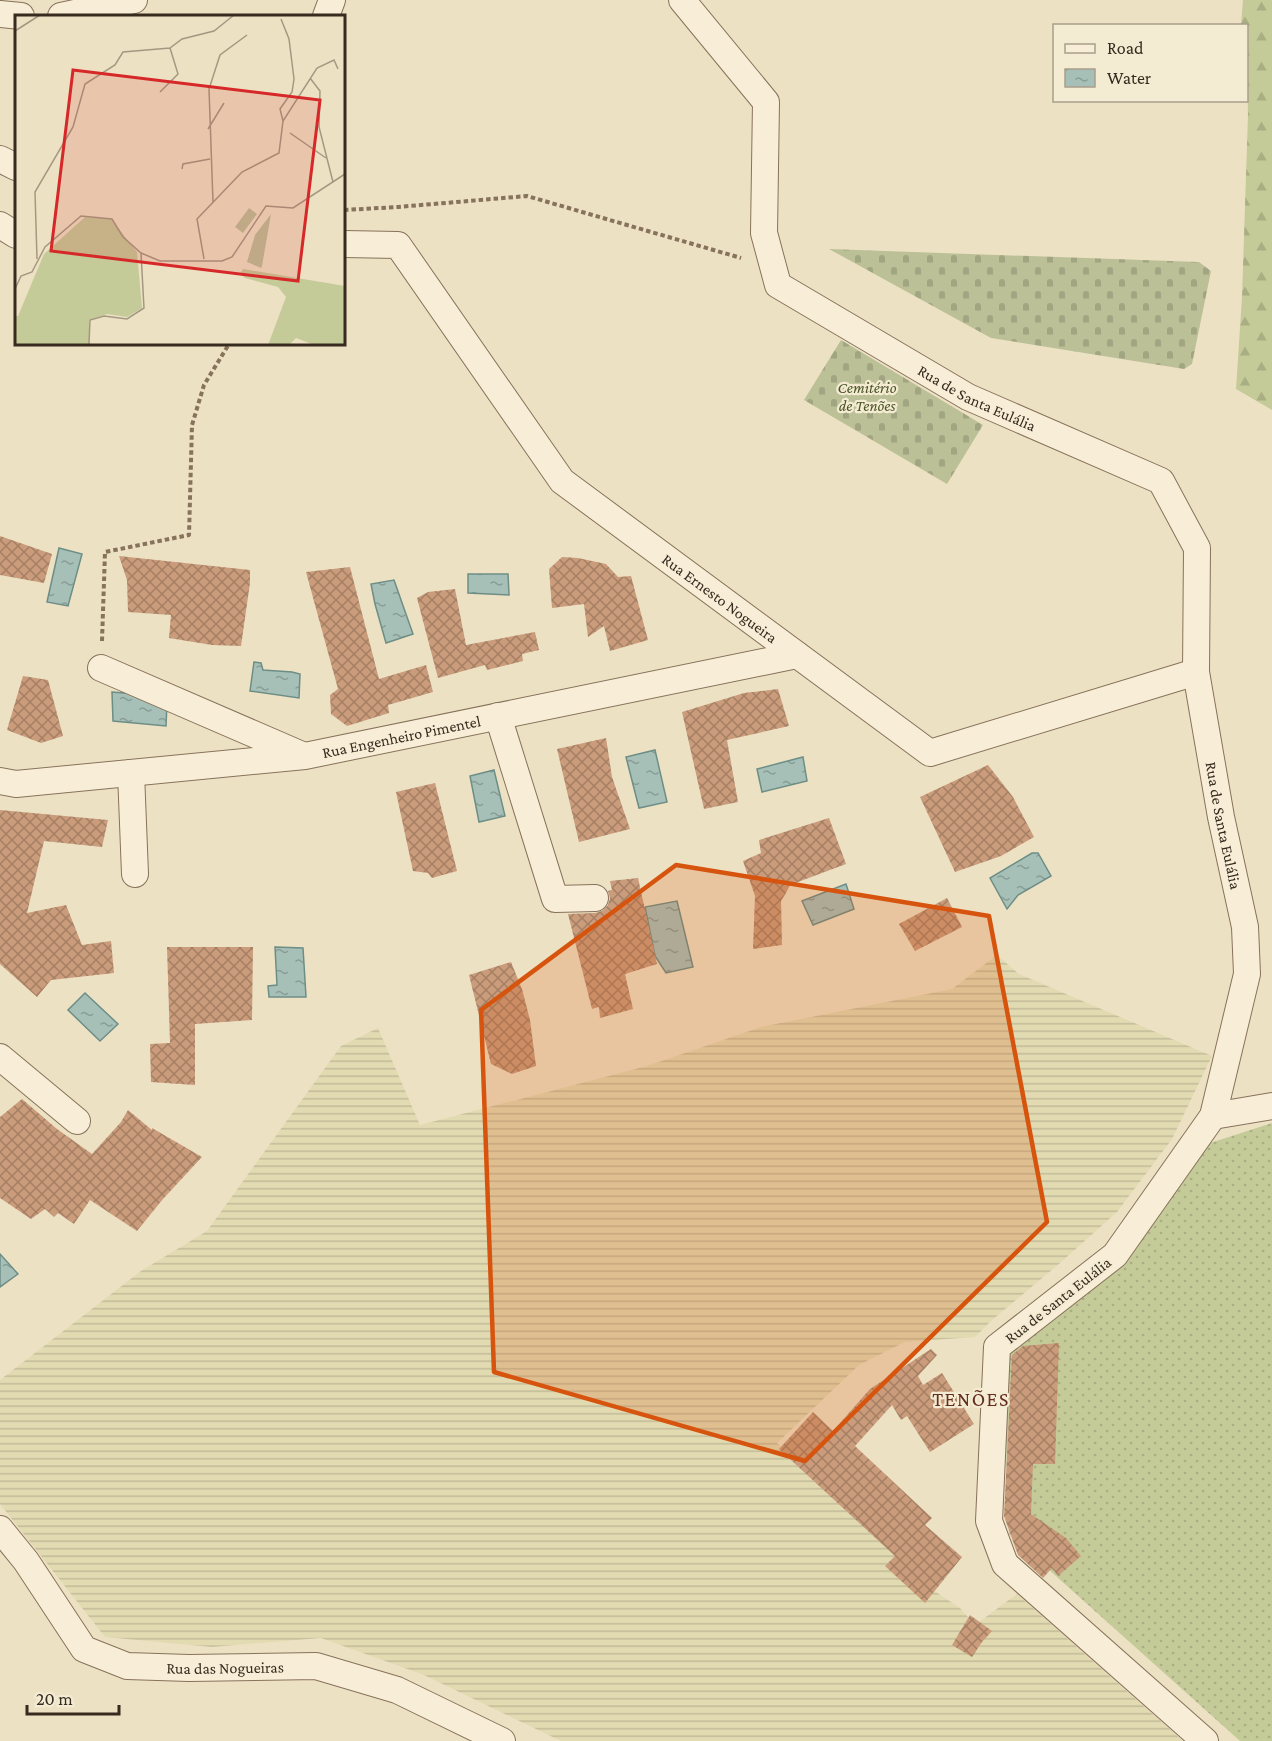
<svg xmlns="http://www.w3.org/2000/svg" width="1272" height="1741" font-family="'Crimson Pro',serif">
<style>
.farmland{fill:url(#farmland-rules)}
.grass{fill:url(#grass-dots)}
.forest{fill:url(#forest-firs)}
.cemetery{fill:url(#cemetery-stones)}
.water{fill:url(#water-ripples);stroke:#6d8e86;stroke-width:1.5}
.building{fill:url(#building-cross-hatch)}
.lines{fill:none;stroke-linecap:round;stroke-linejoin:round}
.minor-casing{stroke:#87725b;stroke-width:28}
.path{stroke:#87725b;stroke-width:4;stroke-dasharray:4.5 3;stroke-linecap:butt}
.minor{stroke:#f8eed7;stroke-width:26}
.marked{fill:#d6540e;fill-opacity:0.2;stroke:#d6540e;stroke-width:4.5;stroke-linejoin:round}
.labels{text-anchor:middle;dominant-baseline:central;stroke-width:4.5;stroke-linejoin:round;paint-order:stroke}
.park-label{font-size:16px;font-style:italic;fill:#485326;stroke:#f4ebd3}
.street-label{font-size:16px;fill:#372a1e;stroke:#f4ebd3}
.quarter-label{font-size:20px;letter-spacing:1.5px;fill:#632d1f;stroke:#f4ebd3}
.inset-road{fill:none;stroke:#a49882;stroke-width:1.5}
.view{fill:#d62828;fill-opacity:0.15;stroke:#d62828;stroke-width:3}
.inset-edge{fill:none;stroke:#372a1e;stroke-width:3}
</style>
<defs>
<pattern id="farmland-rules" width="6" height="5" patternUnits="userSpaceOnUse" patternTransform="scale(1.5)"><rect width="6" height="5" fill="#e2dab1"/><path d="M0 2.5h6" fill="none" stroke="#c2bb98"/></pattern>
<pattern id="grass-dots" width="8" height="8" patternUnits="userSpaceOnUse" patternTransform="scale(1.5)"><rect width="8" height="8" fill="#c5cb98"/><path d="M2 2h.1M6 6h.1" fill="none" stroke="#aaae83" stroke-width="1.8" stroke-linecap="round"/></pattern>
<pattern id="forest-firs" width="22" height="20" patternUnits="userSpaceOnUse" patternTransform="scale(1.5)"><rect width="22" height="20" fill="#c5cb98"/><path d="M5 1l3.5 6h-7zM16 11l3.5 6h-7z" fill="#aaae83"/></pattern>
<pattern id="cemetery-stones" width="16" height="16" patternUnits="userSpaceOnUse" patternTransform="scale(1.5)"><rect width="16" height="16" fill="#bbc097"/><path d="M2 7V4a2 2 0 0 1 4 0v3zM10 15v-3a2 2 0 0 1 4 0v3z" fill="#a1a582"/></pattern>
<pattern id="water-ripples" width="26" height="14" patternUnits="userSpaceOnUse" patternTransform="scale(1.5)"><rect width="26" height="14" fill="#a6c0b8"/><path d="M2 4q2-2 4 0t4 0M15 11q2-2 4 0t4 0" fill="none" stroke="#889c95"/></pattern>
<pattern id="building-cross-hatch" width="8" height="8" patternUnits="userSpaceOnUse" patternTransform="scale(1.5)"><rect width="8" height="8" fill="#ca9c7b"/><path d="M0 0l8 8M0 8l8-8" fill="none" stroke="#a57f64"/></pattern>
</defs>
<rect width="100%" height="100%" fill="#ede1c4"/>
<polygon class="farmland" points="997,955 1019,974 1212,1056 1172,1139 1117,1212 1060,1263 991,1321 975,1337 905,1342 859,1365 777,1443 898,1552 936,1592 960,1608 975,1625 1017,1594 1183,1741 561,1741 424,1675 321,1638 212,1647 105,1637 0,1504 0,1380 141,1271 207,1231 341,1046 378,1028 420,1125 647,1066 761,1027 952,989"/>
<polygon class="grass" points="1272,1123 1272,1741 1240,1741 1009,1534 1003,1347 1115,1255 1207,1144"/>
<polygon class="forest" points="1243,0 1272,0 1272,410 1236,389 1242,297 1248,115 1246,26 1241,25"/>
<g class="cemetery">
<polygon points="829,249 1199,262 1211,271 1192,364 1184,369 991,338"/>
<polygon points="841,340 983,425 947,484 804,400"/>
</g>
<g class="water">
<polygon points="59,548 82,554 68,606 47,602"/>
<polygon points="468,574 508,574 509,595 468,593"/>
<polygon points="394,580 413,634 386,643 375,604 371,584"/>
<polygon points="254,662 261,663 263,670 292,672 300,674 299,698 250,691"/>
<polygon points="112,692 148,695 167,703 166,726 113,721"/>
<polygon points="655,750 667,802 639,808 626,757"/>
<polygon points="803,757 807,781 762,792 757,769"/>
<polygon points="494,770 505,816 479,822 470,776"/>
<polygon points="1032,853 1038,853 1051,876 1018,895 1007,909 990,878"/>
<polygon points="846,884 854,909 813,925 802,901"/>
<polygon points="677,901 693,967 666,973 655,956 645,907"/>
<polygon points="275,947 303,948 306,997 269,997 268,986 277,985"/>
<polygon points="85,993 118,1024 100,1041 68,1010"/>
<polygon points="0,1254 18,1274 0,1287"/>
</g>
<g class="building">
<polygon points="0,536 52,554 44,583 0,575"/>
<polygon points="119,556 250,570 250,583 241,646 212,645 169,638 171,615 128,612 127,580"/>
<polygon points="562,557 578,558 606,564 618,577 631,576 648,640 610,651 604,626 588,637 584,604 552,608 549,569"/>
<polygon points="350,567 379,679 426,665 433,692 388,705 389,713 347,726 331,714 330,695 338,689 306,572"/>
<polygon points="455,589 466,645 535,632 539,650 522,654 523,661 487,670 485,665 438,678 417,598 428,592"/>
<polygon points="23,676 48,680 63,736 41,743 7,730"/>
<polygon points="778,689 789,726 727,740 738,802 704,809 682,712 744,693"/>
<polygon points="606,738 612,777 630,829 579,842 557,749"/>
<polygon points="988,765 1013,797 1034,837 1001,856 955,872 920,797"/>
<polygon points="435,783 457,871 432,878 428,873 413,871 396,792"/>
<polygon points="0,810 108,820 102,847 44,841 27,913 66,905 82,945 111,941 114,973 51,980 37,997 0,964"/>
<polygon points="829,818 846,864 790,885 786,893 781,901 782,945 753,949 755,896 743,861 761,853 759,840"/>
<polygon points="638,878 657,964 625,974 633,1009 600,1018 599,1007 592,1009 568,914 595,913 602,911 608,905 610,898 608,891 612,890 610,881"/>
<polygon points="947,898 962,927 915,951 899,924"/>
<polygon points="167,947 253,947 252,1020 195,1024 195,1085 151,1082 150,1044 170,1043"/>
<polygon points="511,962 522,989 530,1020 536,1066 512,1074 491,1064 469,975"/>
<polygon points="22,1099 57,1129 92,1154 121,1122 128,1110 152,1130 152,1128 202,1157 163,1199 137,1231 90,1200 74,1224 58,1213 54,1217 45,1209 31,1219 0,1198 0,1117"/>
<polygon points="1059,1343 1055,1464 1033,1464 1031,1514 1066,1538 1081,1556 1058,1576 1052,1568 1043,1578 1018,1555 1004,1516 1012,1355 1023,1346"/>
<polygon points="931,1349 937,1355 918,1376 923,1385 942,1373 974,1424 930,1452 907,1416 901,1420 892,1405 855,1446 932,1518 925,1525 962,1557 925,1603 885,1566 895,1556 779,1449 813,1412 833,1431 870,1389"/>
<polygon points="970,1615 992,1631 982,1642 972,1657 952,1645"/>
</g>
<g class="lines">
<defs>
<g id="minor">
<path id="s1" d="M682 0 766 102 764 233 778 285 968 397 1161 481 1197 548 1196 672 1221 817 1245 927 1247 974 1213 1116 1115 1255 997 1347 989 1521 1005 1564 1205 1741"/>
<polyline points="0,14 21,16"/>
<polyline points="61,16 134,0"/>
<polyline points="326,16 332,0"/>
<polyline points="0,159 16,167"/>
<polyline points="0,225 16,235"/>
<path id="s2" d="M344 244 398 245 562 481 930 753 1196 672"/>
<polyline points="101,668 302,755"/>
<polyline points="498,716 555,899 595,898"/>
<polyline points="131,773 135,874"/>
<path id="s3" d="M0 781 16 784 305 756 797 655"/>
<polyline points="0,1057 77,1121"/>
<polyline points="1213,1116 1272,1106"/>
<path id="s4" d="M0 1529 26 1561 84 1649 127 1666 189 1668 316 1666 397 1690 502 1741"/>
</g>
</defs>
<use href="#minor" class="minor-casing"/>
<g class="path">
<polyline points="344,210 398,207 527,196 741,258"/>
<polyline points="102,641 105,552 189,535 192,425 204,385 229,344"/>
</g>
<use href="#minor" class="minor"/>
</g>
<path class="marked" d="M676 865 989 916 1047 1222 805 1461 494 1372 481 1010Z"/>
<g class="labels">
<g class="park-label">
<text x="867" y="387">Cemitério<tspan x="867" dy="18">de Tenões</tspan></text>
</g>
<g class="street-label">
<text stroke="none"><textPath href="#s1" startOffset="546">Rua de Santa Eulália</textPath></text>
<text stroke="none"><textPath href="#s2" startOffset="538">Rua Ernesto Nogueira</textPath></text>
<text stroke="none"><textPath href="#s3" startOffset="405">Rua Engenheiro Pimentel</textPath></text>
<text stroke="none"><textPath href="#s1" startOffset="1104">Rua de Santa Eulália</textPath></text>
<text transform="translate(1058 1300) rotate(-38)">Rua de Santa Eulália</text>
<text stroke="none"><textPath href="#s4" startOffset="291">Rua das Nogueiras</textPath></text>
</g>
<g class="quarter-label">
<text x="971" y="1399">TENÕES</text>
</g>
</g>
<g transform="translate(15 15)">
<rect width="330" height="330" fill="#ede1c4"/>
<path d="M70 202 96 204 122 237 127 293 112 302 92 299 74 305V329L0 330V301H3L29 239Z" fill="#c5cb98"/>
<path d="M228 254 330 271V330H299L281 323 274 330H253L271 282 263 272 230 263 225 259Z" fill="#c5cb98"/>
<path d="M234 193 242 199 228 218 220 212ZM256 199 247 251 246 253 232 247 240 220Z" fill="#bbc097"/>
<path class="inset-road" d="M266 4 274 24 279 64 277 77 265 94 268 106M0 16 25 0M295 63 305 76 304 112 318 167M145 77 163 59 155 33M193 114 209 88M275 118 311 143M167 154 168 149 195 144M198 187 194 74 205 40 232 20M330 193V231M22 244 20 177 58 112 70 69 100 50 108 37 155 33 167 24 199 16 219 0M189 244 182 204 227 157 264 138 268 106 302 53 319 45 323 54M0 274 6 261 17 257 30 232 66 201 97 204 108 222 126 238 145 246H207L217 242 251 191 278 193 330 159M74 329 75 305 89 301 112 304 129 293 126 238"/>
<path class="view" d="M58 55 305 85 283 266 36 236Z"/>
<rect width="330" height="330" class="inset-edge"/>
</g>
<rect x="1053" y="24" width="195" height="78" fill="#f4ebd3" stroke="#a89e8b" stroke-width="1.5"/>
<rect x="1065" y="44" width="30" height="9" fill="#f8eed7" stroke="#a89e8b" stroke-width="1.5"/>
<text x="1107" y="54" font-size="18" fill="#372a1e">Road</text>
<rect x="1065" y="69" width="30" height="18" fill="url(#water-ripples)" stroke="#a89e8b" stroke-width="1.5"/>
<text x="1107" y="84" font-size="18" fill="#372a1e">Water</text>
<path d="M27 1705v9h92v-9" fill="none" stroke="#372a1e" stroke-width="3"/>
<text x="36" y="1705" font-size="18" fill="#372a1e" stroke="#f4ebd3" stroke-width="4.5" paint-order="stroke">20 m</text>
</svg>
